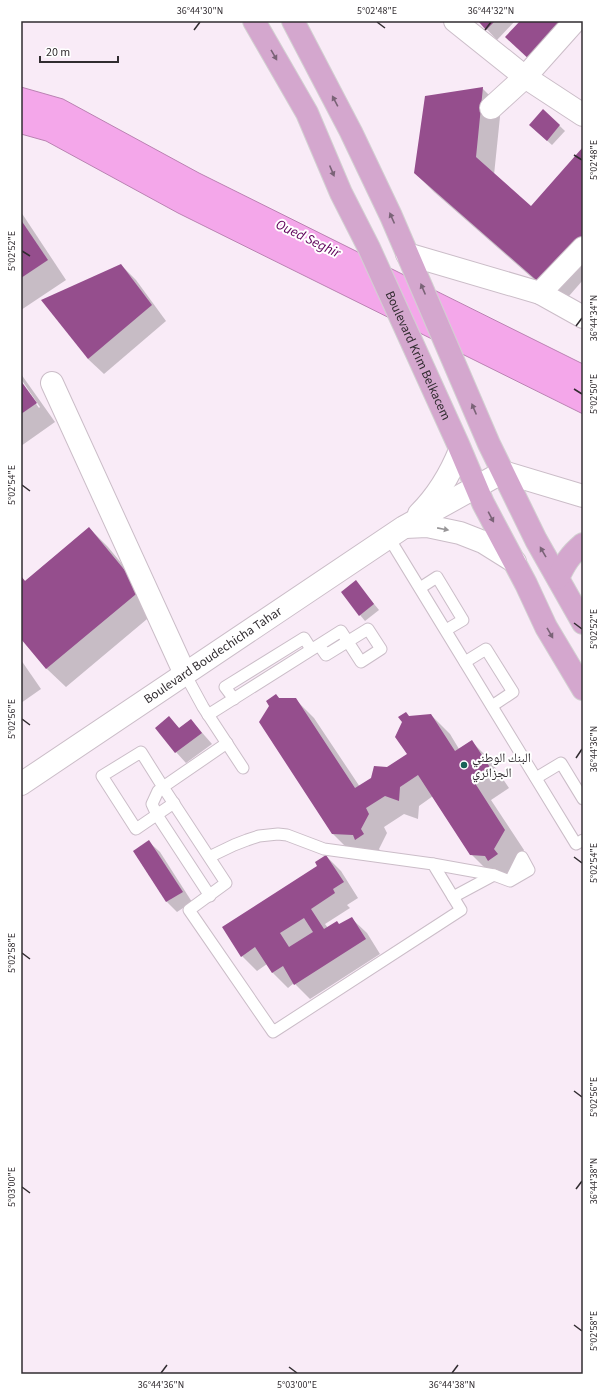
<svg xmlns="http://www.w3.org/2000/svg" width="604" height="1395" font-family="'Source Sans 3','Noto Naskh Arabic',sans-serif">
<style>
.water{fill:#f4a7ea;stroke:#ba82b2}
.shadow{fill:#0003}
.building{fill:#954e8d;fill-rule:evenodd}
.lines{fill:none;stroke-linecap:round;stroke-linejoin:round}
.lane-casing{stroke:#cbbdc8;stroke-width:13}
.street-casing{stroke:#cbbdc8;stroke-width:24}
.primary-casing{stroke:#d2d1d1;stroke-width:24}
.lane{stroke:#fff;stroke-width:11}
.street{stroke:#fff;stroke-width:22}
.primary{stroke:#d4a7ce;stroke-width:22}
.oneway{fill:#7a6377}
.oneway2{fill:#989698}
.ticks{fill:none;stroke:#312c30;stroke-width:1.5}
.poi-dot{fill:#196258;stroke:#fff;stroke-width:1.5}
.labels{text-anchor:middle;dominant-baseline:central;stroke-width:4;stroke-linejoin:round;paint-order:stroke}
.street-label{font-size:13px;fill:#312c30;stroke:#fff}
.poi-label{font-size:13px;fill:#312c30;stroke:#fff;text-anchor:start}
.water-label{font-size:14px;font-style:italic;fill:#5f005a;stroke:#fff}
.neatline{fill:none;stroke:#312c30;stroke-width:1.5}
.ticks-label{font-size:10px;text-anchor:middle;fill:#312c30}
</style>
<rect width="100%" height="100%" fill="#f9ebf7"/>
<polygon class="water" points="21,87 63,99 199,173 583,364 583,414 178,213 46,141 21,134"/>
<g class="shadow">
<polygon points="479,21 515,21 497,40"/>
<polygon points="482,88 501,107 494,175 531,207 583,148 583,280 562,304 434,192 415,173"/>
<polygon points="543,110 565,131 552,145 535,130"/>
<polygon points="21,212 66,280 21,310"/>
<polygon points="121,265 136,280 166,321 104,374 88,359"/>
<polygon points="21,374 55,422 21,446 21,383 39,408 40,407 21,379"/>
<polygon points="89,528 108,547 159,609 66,687 47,669 21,637 21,577 25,581"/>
<polygon points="356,582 379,610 365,621 342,593"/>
<polygon points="21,660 41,689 21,703"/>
<polygon points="276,695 280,699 295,699 314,718 360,787 408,755 409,717 431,715 450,734 459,749 471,741 490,760 509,788 491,800 524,850 508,879 490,873 471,854 433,796 419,806 418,819 404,814 384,827 387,833 379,849 382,853 352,853 333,834"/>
<polygon points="169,718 180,729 191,720 212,744 186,763 176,752"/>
<polygon points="149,842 160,852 192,902 177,912 167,902 134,852"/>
<polygon points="326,856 341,871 358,898 347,905 350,908 325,924 328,928 340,925 351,918 367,933 380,954 310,999 294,983 288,988 273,973 267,964 257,971 242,956"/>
</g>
<g class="building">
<polygon points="478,21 495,21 486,30"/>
<polygon points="520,21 570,21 532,62 505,37"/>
<polygon points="483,87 476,157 531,206 583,147 583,240 543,286 414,173 425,96"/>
<polygon points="543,109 560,125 547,141 529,125"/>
<polygon points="21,220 48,260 21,278"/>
<polygon points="121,264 152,305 88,359 41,300"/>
<polygon points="21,381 37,403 21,414"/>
<polygon points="89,527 141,590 46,669 21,639 21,576 25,581"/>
<polygon points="356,580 374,604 359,616 341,592"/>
<polygon points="276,694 279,698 296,698 355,788 371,778 374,766 387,767 407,754 395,737 402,722 398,717 406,712 409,716 431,714 455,751 472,740 491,769 473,780 505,830 494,849 498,854 488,861 485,856 470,855 418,775 400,787 399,801 385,796 366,808 369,814 361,829 364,834 355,840 353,835 332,834 259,722 269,706 266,701"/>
<polygon points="169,716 179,728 191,719 202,733 175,753 155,728"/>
<polygon points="149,840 183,892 166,902 133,851"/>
<path d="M326 855 344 882 333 889 335 893 311 909 324 929 337 921 339 924 352 917 366 939 294 985 283 966 272 973 255 947 241 957 222 927 317 866 315 862ZM304 918 313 932 289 947 280 933Z"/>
</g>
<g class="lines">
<defs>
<g id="lane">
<polyline points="389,538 576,844 583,840"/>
<polyline points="420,588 437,577 463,620 446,630"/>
<polyline points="465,662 486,649 513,692 492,706"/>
<polyline points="185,674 203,707 243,768"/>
<polyline points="234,699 225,687 304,638 311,649"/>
<polyline points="208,715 341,631 361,662 381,649 368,629 326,655 319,645"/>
<polyline points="536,778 561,763 583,799"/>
<polyline points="174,803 136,829 102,776 141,752 163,787 158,791 152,804 157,815 210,896"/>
<polyline points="209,857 234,845 247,840 259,836 278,834 287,835 324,849 433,864 461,910 273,1032 189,910 226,883 163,787 227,743"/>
<polyline points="433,864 494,875"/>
<polyline points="453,897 494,875 510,881 529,870 522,857 510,881"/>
</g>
<g id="street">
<polyline points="455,21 525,77 583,115"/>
<polyline points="491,108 525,77 575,21"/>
<polyline points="407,254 540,293 583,248"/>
<polyline points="540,293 583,317"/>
<polyline points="52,383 185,674"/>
<path d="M419 514C438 495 450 475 460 450"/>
<polyline points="405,527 427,526 460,533 483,542 515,562"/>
<path id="s1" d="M21 784 404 527 503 472 583 496"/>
</g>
<g id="primary">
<path id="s2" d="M254 21 307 113 341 193 369 248 458 444 483 503 526 584 546 627 583 689"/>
<polyline points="293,21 351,132 391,216 489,444 536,540 583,623"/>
<path d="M558 578C565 563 570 555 583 544"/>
</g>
</defs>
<use href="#lane" class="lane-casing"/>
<use href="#street" class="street-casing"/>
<use href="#primary" class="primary-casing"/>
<use href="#lane" class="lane"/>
<use href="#street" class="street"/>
<use href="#primary" class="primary"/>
</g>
<defs><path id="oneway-solid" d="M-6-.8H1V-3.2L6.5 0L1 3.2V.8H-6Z"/></defs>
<g class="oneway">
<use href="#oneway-solid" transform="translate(274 55) rotate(60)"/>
<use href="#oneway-solid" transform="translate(335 101) rotate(-118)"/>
<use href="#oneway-solid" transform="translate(332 171) rotate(67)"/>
<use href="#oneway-solid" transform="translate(392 218) rotate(-114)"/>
<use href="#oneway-solid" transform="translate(423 289) rotate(-113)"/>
<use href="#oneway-solid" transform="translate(474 409) rotate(-113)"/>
<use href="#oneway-solid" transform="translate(491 517) rotate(62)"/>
<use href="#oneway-solid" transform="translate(543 552) rotate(-120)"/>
<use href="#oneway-solid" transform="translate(550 633) rotate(60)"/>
</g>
<use class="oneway2" href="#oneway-solid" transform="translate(443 529) rotate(11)"/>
<path class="ticks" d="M377 22 385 28M194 30 200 22M485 30 491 22M574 155 582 160M22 251 30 256M576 326 582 318M574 389 582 394M22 485 30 491M574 623 582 629M22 719 30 725M576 758 582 749M574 857 582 863M22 953 30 959M574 1091 582 1097M22 1187 30 1193M576 1189 582 1181M574 1325 582 1331M289 1367 297 1373M161 1373 167 1365M452 1373 458 1365"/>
<circle class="poi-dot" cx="464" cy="765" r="4"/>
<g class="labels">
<g class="street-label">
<text stroke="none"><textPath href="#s2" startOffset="373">Boulevard Krim Belkacem</textPath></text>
<text stroke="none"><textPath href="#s1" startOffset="231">Boulevard Boudechicha Tahar</textPath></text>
</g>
<g class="poi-label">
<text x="472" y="758">البنك الوطني<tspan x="472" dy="15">الجزائري</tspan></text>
</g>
<g class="water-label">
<text transform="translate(308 239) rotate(26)">Oued Seghir</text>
</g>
</g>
<rect width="604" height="1395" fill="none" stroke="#ffffff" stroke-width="44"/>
<path d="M40 56v6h78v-6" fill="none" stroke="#312c30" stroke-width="2"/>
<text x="46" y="56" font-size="12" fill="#312c30" stroke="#ffffff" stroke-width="3" paint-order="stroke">20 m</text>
<rect x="22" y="22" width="560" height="1351" class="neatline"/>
<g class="ticks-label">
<text x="200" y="14">36°44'30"N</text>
<text x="377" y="14">5°02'48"E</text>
<text x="491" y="14">36°44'32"N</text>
<text transform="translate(593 160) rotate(-90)" y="4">5°02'48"E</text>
<text transform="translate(11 251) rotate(-90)" y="4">5°02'52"E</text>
<text transform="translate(593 318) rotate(-90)" y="4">36°44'34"N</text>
<text transform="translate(593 394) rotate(-90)" y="4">5°02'50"E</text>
<text transform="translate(11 485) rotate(-90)" y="4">5°02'54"E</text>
<text transform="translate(593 629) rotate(-90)" y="4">5°02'52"E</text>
<text transform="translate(11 719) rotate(-90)" y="4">5°02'56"E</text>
<text transform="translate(593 749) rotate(-90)" y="4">36°44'36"N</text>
<text transform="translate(593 863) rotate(-90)" y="4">5°02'54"E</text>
<text transform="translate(11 953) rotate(-90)" y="4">5°02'58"E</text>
<text transform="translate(593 1097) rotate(-90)" y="4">5°02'56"E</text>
<text transform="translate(593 1181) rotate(-90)" y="4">36°44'38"N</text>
<text transform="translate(11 1187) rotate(-90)" y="4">5°03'00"E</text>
<text transform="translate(593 1331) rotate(-90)" y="4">5°02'58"E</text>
<text x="161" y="1388">36°44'36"N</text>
<text x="297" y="1388">5°03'00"E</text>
<text x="452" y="1388">36°44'38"N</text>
</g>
</svg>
